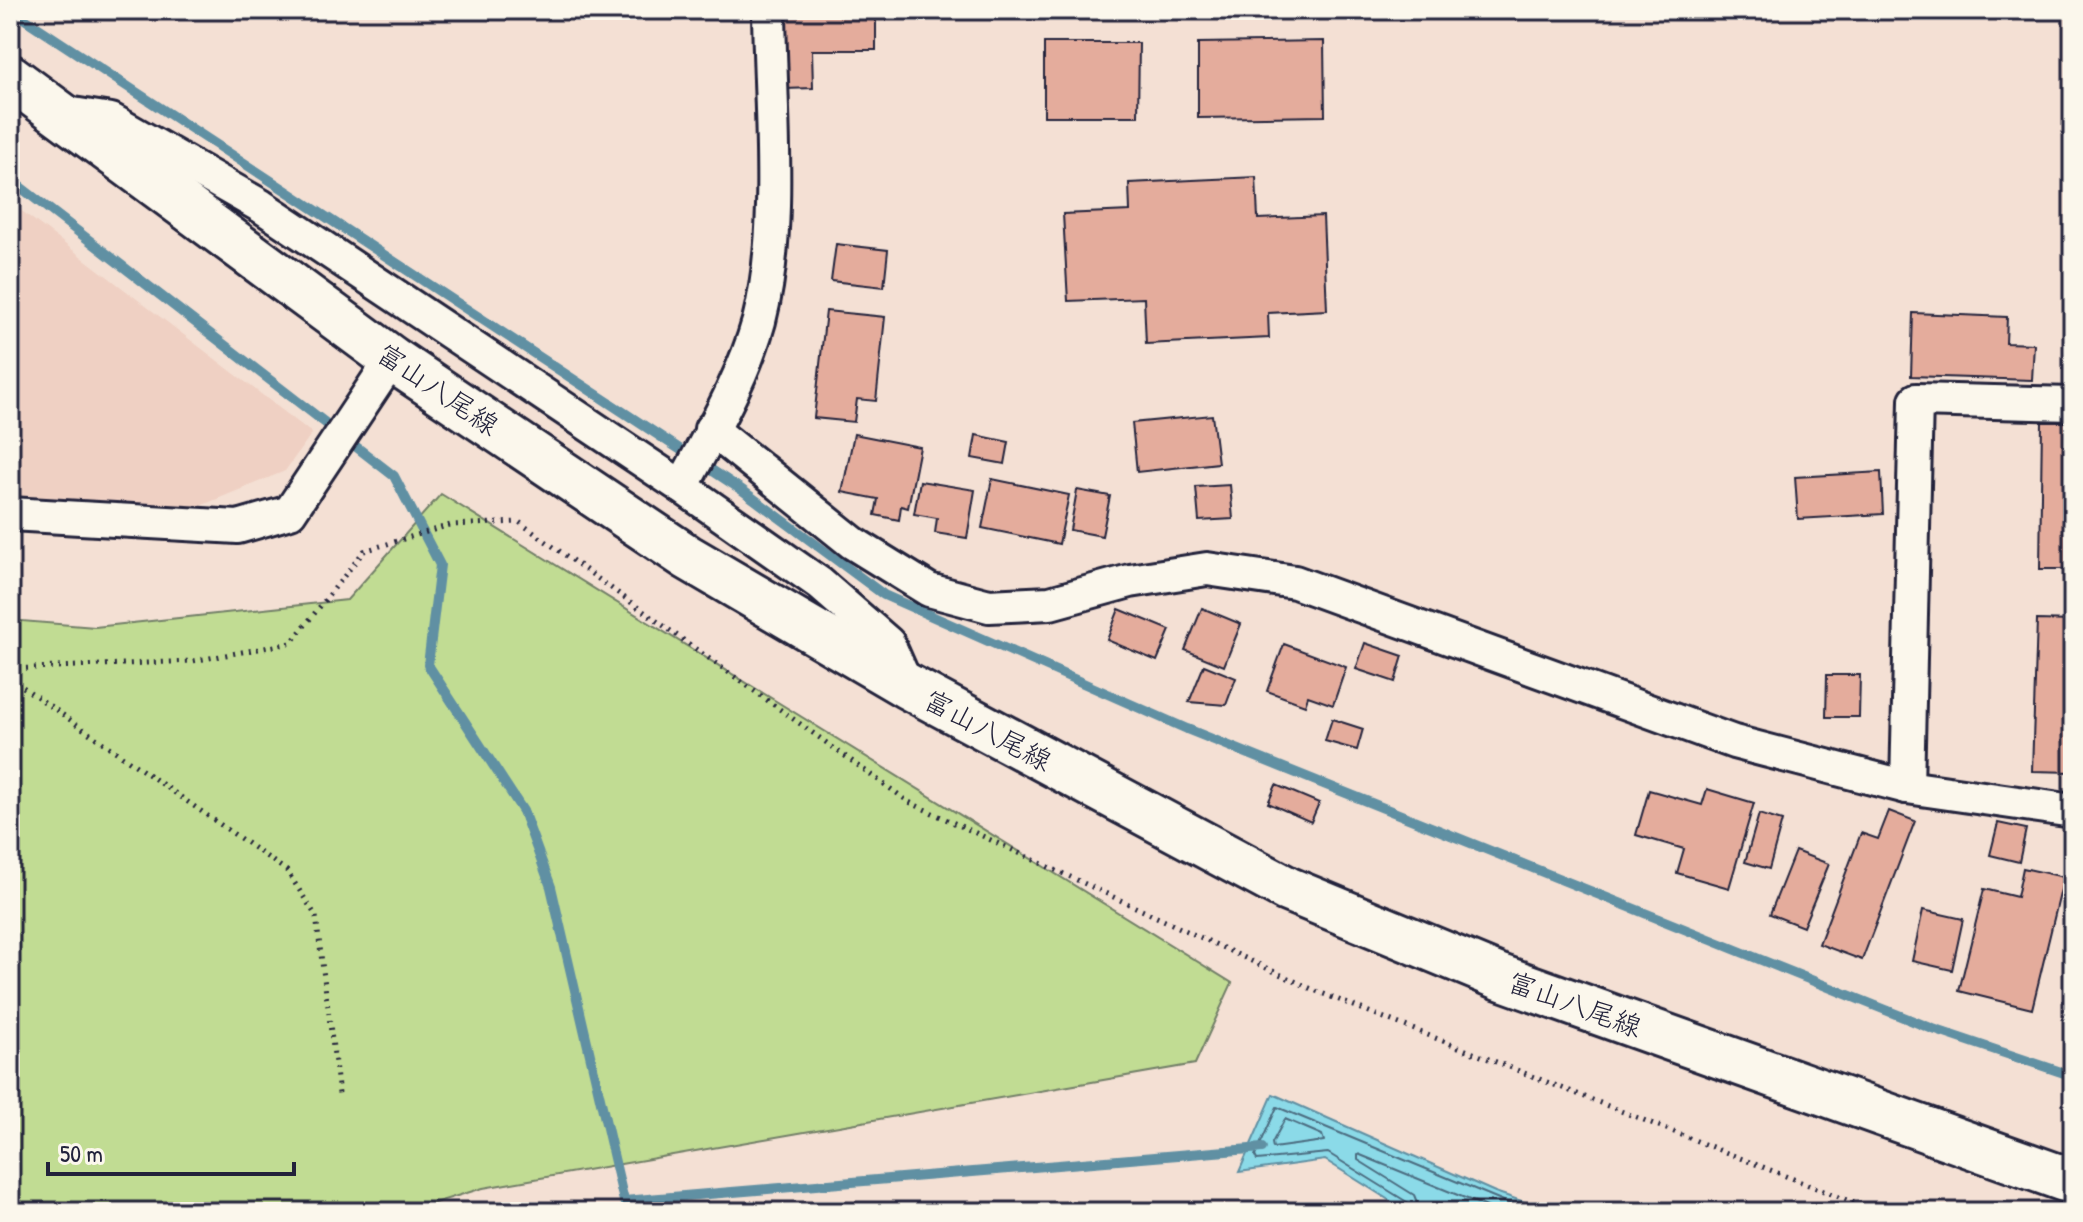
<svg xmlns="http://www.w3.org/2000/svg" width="2083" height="1222" font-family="'Patrick Hand','Klee One',sans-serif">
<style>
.built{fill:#efd0c3}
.green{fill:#c1dc93;stroke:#727f67;stroke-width:2}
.water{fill:#8bdae8;stroke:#6190a3;stroke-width:2}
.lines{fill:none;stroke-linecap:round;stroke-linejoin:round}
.shore{stroke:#4c6c80;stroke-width:2}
.stream{stroke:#6190a3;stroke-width:10}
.building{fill:#e4ac9c;stroke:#22223b;stroke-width:2}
.street-casing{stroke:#22223b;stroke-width:38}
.primary-casing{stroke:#22223b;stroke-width:50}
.path{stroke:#22223b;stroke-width:5;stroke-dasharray:2 6;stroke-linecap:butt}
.street{stroke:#fbf7ec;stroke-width:32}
.primary{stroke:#fbf7ec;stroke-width:44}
.labels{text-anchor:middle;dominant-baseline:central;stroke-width:7;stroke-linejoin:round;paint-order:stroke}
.street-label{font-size:28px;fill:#22223b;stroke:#fbf7ec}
</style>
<rect width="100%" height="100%" fill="#f4e0d4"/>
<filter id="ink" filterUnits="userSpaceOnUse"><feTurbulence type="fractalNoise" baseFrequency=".0125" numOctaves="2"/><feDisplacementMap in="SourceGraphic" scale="16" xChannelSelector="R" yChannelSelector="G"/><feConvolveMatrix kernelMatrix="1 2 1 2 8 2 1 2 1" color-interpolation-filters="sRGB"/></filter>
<g filter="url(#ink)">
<polygon class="built" points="10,202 312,433 285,471 188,511 10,497"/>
<polygon class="green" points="441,494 1232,983 1195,1064 483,1188 405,1212 10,1212 10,620 95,627 347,600"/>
<polygon class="water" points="1273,1094 1495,1192 1554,1212 1408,1212 1325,1160 1239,1172"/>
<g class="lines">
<g class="shore">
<polygon points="1285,1119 1322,1135 1324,1141 1273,1148 1272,1143"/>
<polyline points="1411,1212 1407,1202 1328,1153 1257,1160 1255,1156 1277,1107 1530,1212"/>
<polyline points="1421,1212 1414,1195 1358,1160 1358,1154 1499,1212"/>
</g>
<g class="stream">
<polyline points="11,10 742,490 884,595 1187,729 1933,1029 2073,1076"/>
<polyline points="10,179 394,476 440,565 428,665 523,811 551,887 624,1201 1262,1148"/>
</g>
</g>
<g class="building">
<polygon points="784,10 876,10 876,50 812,50 813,88 785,89"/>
<polygon points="1324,41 1325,116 1198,118 1198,43"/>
<polygon points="1044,43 1139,43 1138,116 1044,116"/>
<polygon points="1256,177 1258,219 1323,216 1327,310 1268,313 1269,338 1146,344 1144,298 1068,301 1063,214 1130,211 1129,183"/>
<polygon points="836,244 888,250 884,287 831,281"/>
<polygon points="826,311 885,317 876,401 857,399 854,422 814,418"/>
<polygon points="1913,313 2007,317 2006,343 2034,344 2032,380 1911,376"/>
<polygon points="1212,415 1218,463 1137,472 1132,423"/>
<polygon points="2042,422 2073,422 2073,569 2040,569"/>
<polygon points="854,434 920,447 908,508 901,506 899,520 875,515 878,499 842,492"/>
<polygon points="976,435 1009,442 1005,464 972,458"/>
<polygon points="1881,472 1883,514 1798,519 1795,477"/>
<polygon points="992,479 1069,495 1059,544 982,528"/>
<polygon points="920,481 975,490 967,538 935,533 937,518 914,514"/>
<polygon points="1230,485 1233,519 1199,521 1196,487"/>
<polygon points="1077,490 1110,496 1102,536 1070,530"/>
<polygon points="1202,608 1241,624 1224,666 1185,650"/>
<polygon points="1119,609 1170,630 1157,661 1107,640"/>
<polygon points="2037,620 2073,621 2073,772 2032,771"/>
<polygon points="1365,643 1403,656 1395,682 1356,669"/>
<polygon points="1284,644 1346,667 1333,705 1308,696 1305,705 1267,691"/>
<polygon points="1204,665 1236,678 1226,705 1189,702"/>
<polygon points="1827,675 1860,675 1859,717 1826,717"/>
<polygon points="1332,719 1363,729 1357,750 1325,741"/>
<polygon points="1276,785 1319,803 1311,822 1268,803"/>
<polygon points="1707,789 1754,803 1729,888 1677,873 1684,849 1636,835 1649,790 1702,805"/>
<polygon points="1889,811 1915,821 1862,960 1819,944 1861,833 1878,839"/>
<polygon points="1759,814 1782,821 1769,869 1745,862"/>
<polygon points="1998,823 2026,829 2019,862 1990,855"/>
<polygon points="1795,851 1829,864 1803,927 1770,914"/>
<polygon points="2023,868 2064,877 2032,1009 1959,991 1984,889 2017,897"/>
<polygon points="1923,910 1963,919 1952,970 1912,961"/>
</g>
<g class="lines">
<defs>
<g id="street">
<path d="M769 10C770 108 783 227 759 321 743 379 710 434 682 487L819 583 888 643 907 686"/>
<polyline points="60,112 111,120 261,206 682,487"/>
<polyline points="711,429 853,543 929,590 989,606 1050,603 1130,581 1207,569 1295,582 1734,742 1907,787 2073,811"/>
<polyline points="10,514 238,527 290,512 392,359"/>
<polyline points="1907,787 1916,400 2073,404"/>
</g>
<polyline id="primary" points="10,77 392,359 687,557 907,686 1287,889 1500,977 2073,1182"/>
</defs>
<use href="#street" class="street-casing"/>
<use href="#primary" class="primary-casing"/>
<g class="path">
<polyline points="10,669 193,661 291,643 364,551 450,525 519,522 909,802 1316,991 1877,1212"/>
<polyline points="10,678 287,871 316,916 339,1094"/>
</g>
<use href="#street" class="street"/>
<use href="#primary" class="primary"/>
</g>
</g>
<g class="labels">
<g class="street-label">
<text transform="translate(438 389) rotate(34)">富山八尾線</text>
<text transform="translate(988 730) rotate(28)">富山八尾線</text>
<text transform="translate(1575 1004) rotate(20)">富山八尾線</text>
</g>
</g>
<rect width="2083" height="1222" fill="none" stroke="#fbf7ec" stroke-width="40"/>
<rect x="20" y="20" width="2043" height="1182" fill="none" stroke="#22223b" stroke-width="3" filter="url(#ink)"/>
<path d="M48 1162v12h246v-12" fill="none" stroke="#22223b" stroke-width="4"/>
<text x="60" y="1162" font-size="24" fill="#22223b" stroke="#fbf7ec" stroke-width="6" paint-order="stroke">50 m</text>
</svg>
